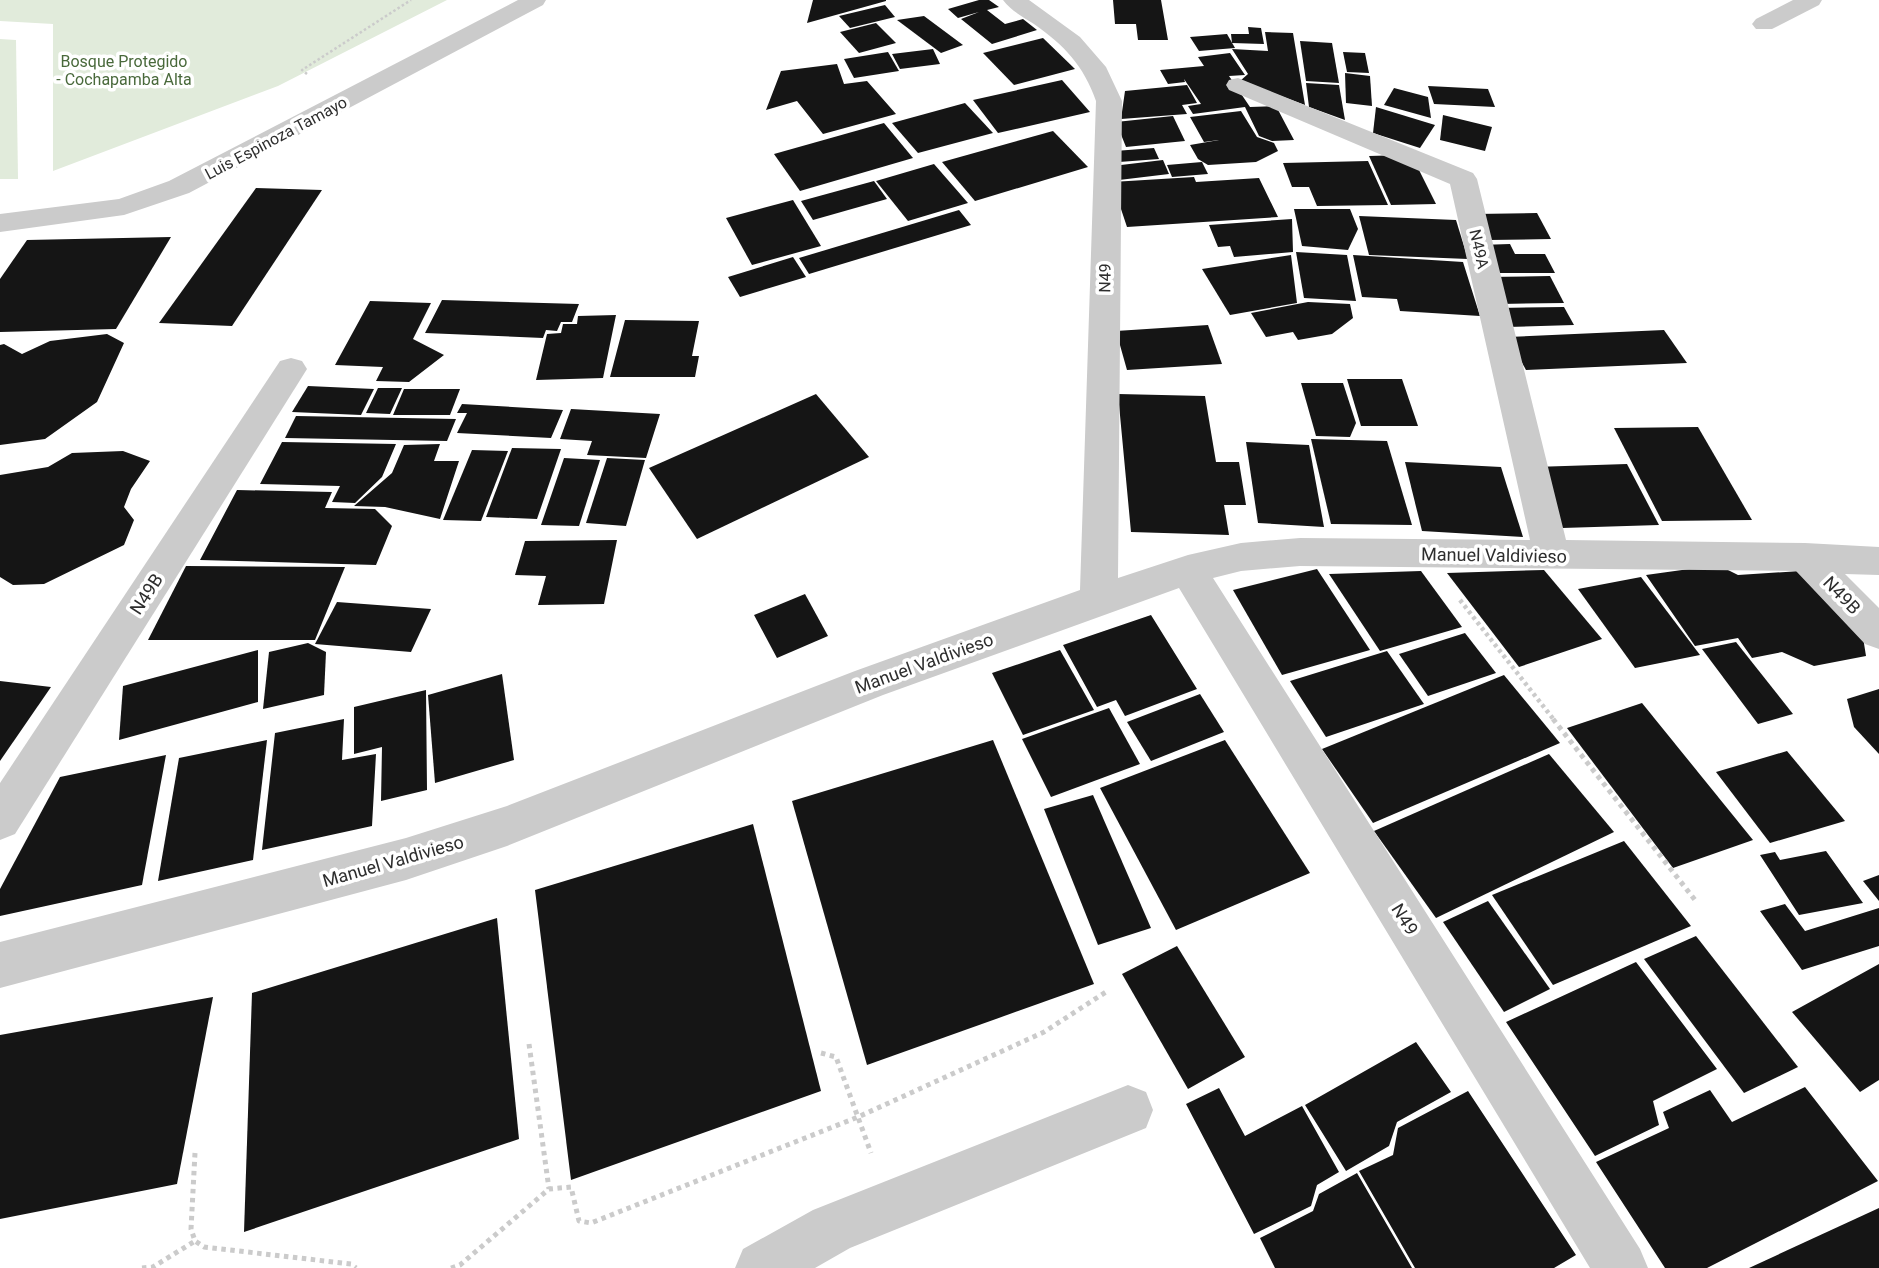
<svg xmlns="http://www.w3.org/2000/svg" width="1879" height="1268" font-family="Roboto,sans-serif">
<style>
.green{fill:#e1ebdb}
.building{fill:#151515}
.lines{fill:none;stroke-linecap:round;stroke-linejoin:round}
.path-far2{stroke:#cbcbcb;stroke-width:2.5;stroke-dasharray:2.5 2.5;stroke-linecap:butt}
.path-far1{stroke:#cbcbcb;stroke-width:4.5;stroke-dasharray:3.5 3.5;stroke-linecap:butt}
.path{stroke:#cbcbcb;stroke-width:5;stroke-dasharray:4.5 4.5;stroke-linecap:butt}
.minor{fill:#cbcbcb;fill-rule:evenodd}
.labels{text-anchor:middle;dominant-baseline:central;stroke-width:7;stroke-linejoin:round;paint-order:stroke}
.far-park-label{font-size:16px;fill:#49693b;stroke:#fff}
.far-street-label{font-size:16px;fill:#2e2e2e;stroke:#fff}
.street-label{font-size:18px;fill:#2e2e2e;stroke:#fff}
</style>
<rect width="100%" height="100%" fill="#fff"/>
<g class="green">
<polygon points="0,0 447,0 278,86 53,171 53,24 0,21"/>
<polygon points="0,39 16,40 18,179 0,179"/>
</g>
<g class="building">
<polygon points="813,0 886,0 886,1 807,23"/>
<polygon points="979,0 989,0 999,7 987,10 1005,24 1023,19 1037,30 992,44 961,19 979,12 958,18 948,9"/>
<polygon points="1113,0 1161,0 1168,40 1138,40 1136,24 1115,24"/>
<polygon points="885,5 895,17 850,28 839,16"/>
<polygon points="924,16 963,45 941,53 897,20"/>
<polygon points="876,23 896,43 859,53 840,32"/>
<polygon points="1248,27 1261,28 1264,44 1232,43 1231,34 1249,34"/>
<polygon points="1265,32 1293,33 1305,105 1240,81 1248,74 1232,49 1268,51"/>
<polygon points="1227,34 1235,48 1199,51 1190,37"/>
<polygon points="1043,38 1075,69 1014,85 983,53"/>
<polygon points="1300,41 1332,43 1339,83 1306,81"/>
<polygon points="933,49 940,64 900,69 892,54"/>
<polygon points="888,52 899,71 854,78 844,59"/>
<polygon points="1343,52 1365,53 1369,73 1347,72"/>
<polygon points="1230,53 1245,75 1229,76 1250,107 1276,106 1294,140 1272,141 1259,136 1245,107 1193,114 1188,106 1201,104 1184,79 1185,82 1168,84 1160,70 1204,66 1198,57"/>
<polygon points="837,64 844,84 867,81 896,114 823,134 797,101 766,110 781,71"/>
<polygon points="1345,73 1370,76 1372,106 1346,103"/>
<polygon points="1062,80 1090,112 998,133 973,100"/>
<polygon points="1306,83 1339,85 1345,120 1309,107"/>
<polygon points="1187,85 1197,103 1182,105 1187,114 1121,119 1125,91"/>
<polygon points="1428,86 1488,89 1495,107 1434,104"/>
<polygon points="1394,88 1428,97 1431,118 1384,105"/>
<polygon points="965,103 993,133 918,153 892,123"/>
<polygon points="1376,107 1435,125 1420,148 1373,133"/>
<polygon points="1241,111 1257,137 1274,143 1278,151 1256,162 1208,165 1198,159 1190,145 1219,140 1204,142 1190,117"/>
<polygon points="1443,115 1492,127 1485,151 1440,140"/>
<polygon points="1173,116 1185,141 1126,147 1116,122"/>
<polygon points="884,123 913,158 800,191 774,154"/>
<polygon points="1053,131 1088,167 975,201 942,162"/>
<polygon points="1154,148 1159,159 1119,162 1115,151"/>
<polygon points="1404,155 1414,160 1436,204 1391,205 1369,156"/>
<polygon points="1163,160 1169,174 1119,180 1121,165"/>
<polygon points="1368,161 1388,205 1317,206 1309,187 1292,187 1283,163"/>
<polygon points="1202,162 1208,174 1172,177 1167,165"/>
<polygon points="934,164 968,203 908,221 876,181"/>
<polygon points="1194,177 1196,182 1259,178 1278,217 1127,227 1112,182"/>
<polygon points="874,181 887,199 813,220 801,201"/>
<polygon points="256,188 322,190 232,326 159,323"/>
<polygon points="793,200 821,246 752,265 726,218"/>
<polygon points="1294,209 1350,209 1358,229 1348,250 1302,246"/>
<polygon points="959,210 971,225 809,274 799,258"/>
<polygon points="1537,213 1551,239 1488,240 1475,214"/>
<polygon points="1359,216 1456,220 1468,259 1369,255"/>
<polygon points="1292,219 1293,252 1234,257 1230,246 1218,247 1209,225"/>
<polygon points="171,237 116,329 0,332 0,279 27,240"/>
<polygon points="1510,244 1515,254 1545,254 1555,273 1494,273 1480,245"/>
<polygon points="1296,252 1347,255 1356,301 1304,298"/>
<polygon points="1291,255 1297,303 1230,315 1202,269"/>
<polygon points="1353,255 1463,262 1480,316 1400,311 1397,299 1362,297"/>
<polygon points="793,257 806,277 740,297 728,277"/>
<polygon points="1550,276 1564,303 1499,304 1487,277"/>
<polygon points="442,300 579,304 572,322 561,322 557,331 546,330 543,338 425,333"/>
<polygon points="370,301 431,303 413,339 444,355 409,382 376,381 383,367 335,365"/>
<polygon points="1308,302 1350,304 1353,318 1332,334 1298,340 1293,332 1266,337 1251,313"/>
<polygon points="1564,307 1574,325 1507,327 1498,308"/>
<polygon points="616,315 603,378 536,380 547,334 561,333 563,324 577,324 578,316"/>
<polygon points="625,320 699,321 692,356 699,356 695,377 610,377"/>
<polygon points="1208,325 1222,364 1127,370 1116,331"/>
<polygon points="1664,330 1687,363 1526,370 1508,337"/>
<polygon points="107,334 124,343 97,402 45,439 0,445 0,345 4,344 22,354 50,341"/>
<polygon points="1347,379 1402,379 1418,426 1361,426"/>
<polygon points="1301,383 1343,383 1356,423 1350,437 1316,436"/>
<polygon points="308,386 374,389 361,415 292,412"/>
<polygon points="378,388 402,388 390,414 366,413"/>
<polygon points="404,389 460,389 450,415 393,415"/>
<polygon points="816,394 869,457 697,539 649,468"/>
<polygon points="1118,394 1205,396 1216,462 1239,462 1246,505 1224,505 1229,535 1131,532"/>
<polygon points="462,404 563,410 551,438 457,433 467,413 457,413"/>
<polygon points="571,409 660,414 646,458 587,455 592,441 560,439"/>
<polygon points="296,416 456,419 447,441 285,438"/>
<polygon points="1698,427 1752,520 1662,521 1614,428"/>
<polygon points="1311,439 1387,441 1412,525 1331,524"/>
<polygon points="282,442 396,444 382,477 355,503 332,502 340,486 260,484"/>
<polygon points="1246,442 1309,445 1324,527 1258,523"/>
<polygon points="440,444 434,461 459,461 440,519 385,507 354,506 392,473 404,445"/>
<polygon points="512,448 561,449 537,519 486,517"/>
<polygon points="472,450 508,451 481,521 443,520"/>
<polygon points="123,451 150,461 131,489 124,507 134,520 124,545 44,584 13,585 0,577 0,475 48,467 72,453"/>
<polygon points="564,458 600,460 579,526 541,525"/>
<polygon points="607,458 645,460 626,526 586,523"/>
<polygon points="1405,462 1501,467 1523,537 1422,531"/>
<polygon points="1627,464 1659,525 1562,528 1534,467"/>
<polygon points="237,490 332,492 325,508 375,509 392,526 376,565 200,560"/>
<polygon points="617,540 604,604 538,605 546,576 515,575 525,541"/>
<polygon points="1718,565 1738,575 1801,571 1862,631 1866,656 1814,666 1782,652 1752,658 1738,638 1695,646 1646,575"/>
<polygon points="186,566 345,567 315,640 148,640"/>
<polygon points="1317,569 1370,650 1282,675 1233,590"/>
<polygon points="1544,570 1602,639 1519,667 1447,573"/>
<polygon points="1421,571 1462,627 1380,651 1329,574"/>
<polygon points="1641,577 1700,655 1635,668 1578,589"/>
<polygon points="805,594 828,636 777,658 754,615"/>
<polygon points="337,602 431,609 411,652 315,644"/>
<polygon points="1151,615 1197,689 1125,716 1116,700 1097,707 1063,645"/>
<polygon points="1465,633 1496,673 1428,696 1399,654"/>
<polygon points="1736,642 1793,714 1758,724 1702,649"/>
<polygon points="308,643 326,652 324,695 263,709 269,652"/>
<polygon points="258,650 258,702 119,740 123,686"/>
<polygon points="1060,650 1094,710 1023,735 992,673"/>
<polygon points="1387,651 1424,704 1326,737 1290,681"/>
<polygon points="502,674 514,760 435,783 428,695"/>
<polygon points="1504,675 1560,743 1373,823 1322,749"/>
<polygon points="0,681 51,687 0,761"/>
<polygon points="1879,689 1879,754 1854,727 1847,699"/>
<polygon points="426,690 427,790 381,801 382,747 354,754 354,707"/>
<polygon points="1200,694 1224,732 1151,761 1127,722"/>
<polygon points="1642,703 1753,840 1673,868 1567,728"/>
<polygon points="1109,708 1140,764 1051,797 1022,739"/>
<polygon points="344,719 342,760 376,754 372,826 262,850 275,733"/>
<polygon points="267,740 253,860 158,881 179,758"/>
<polygon points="993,740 1094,984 867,1065 792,801"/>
<polygon points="1225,740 1310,873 1176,930 1100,788"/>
<polygon points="1787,751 1845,821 1770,843 1716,772"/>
<polygon points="1549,754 1614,832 1436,918 1374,831"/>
<polygon points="166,755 142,885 0,916 0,889 60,777"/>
<polygon points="1093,795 1151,928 1098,945 1044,809"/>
<polygon points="753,824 821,1091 571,1180 535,890"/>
<polygon points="1624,841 1691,926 1553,985 1492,895"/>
<polygon points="1826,851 1863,903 1799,915 1760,855 1775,852 1780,860"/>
<polygon points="1879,875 1879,901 1863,881"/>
<polygon points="1488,901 1550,989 1504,1012 1443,922"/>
<polygon points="1785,904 1805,931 1879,908 1879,946 1802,970 1760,911"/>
<polygon points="497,918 519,1139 244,1232 252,993"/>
<polygon points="1696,936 1798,1067 1744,1093 1644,959"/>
<polygon points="1177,946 1245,1057 1188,1089 1122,974"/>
<polygon points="1636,962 1717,1069 1653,1101 1659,1125 1595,1156 1506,1022"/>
<polygon points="1879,964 1879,1080 1860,1092 1792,1012"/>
<polygon points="213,997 177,1184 0,1219 0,1035"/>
<polygon points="1416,1042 1451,1092 1397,1122 1389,1146 1346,1171 1305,1105"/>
<polygon points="1805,1087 1878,1181 1707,1268 1665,1268 1596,1162 1669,1128 1663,1112 1710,1090 1732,1122"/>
<polygon points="1219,1088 1245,1136 1302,1106 1339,1172 1317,1185 1311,1206 1254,1234 1186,1104"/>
<polygon points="1468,1091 1576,1255 1554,1268 1415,1268 1359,1171 1393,1155 1398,1128"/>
<polygon points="1357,1173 1412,1268 1275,1268 1260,1238 1313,1211 1319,1194"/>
<polygon points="1879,1208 1879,1268 1749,1268"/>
</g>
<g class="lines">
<polyline class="path-far2" points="307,74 302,70 411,0"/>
<polyline class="path-far1" points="1460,600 1554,720"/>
<g class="path">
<polyline points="1553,719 1695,900"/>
<polyline points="529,1044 549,1189"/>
<polyline points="821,1053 836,1057 871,1153"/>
<polyline points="195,1153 191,1229 195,1241 204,1247 351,1264 356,1268"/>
<polyline points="142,1268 153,1267 195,1241"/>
<polyline points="451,1268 460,1265 549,1189 571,1187 579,1221 591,1223 858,1117 1044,1032 1109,990"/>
</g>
<g class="minor">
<polygon points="518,0 546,0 543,5 189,193 124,215 0,232 0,214 119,199 169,181"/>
<path d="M1003 0H1029L1080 37 1106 67 1122 101 1118 578 1188 555 1241 543 1300 538 1530 540 1450 184 1229 90 1226 85 1229 80 1238 78 1473 173 1477 179 1566 540 1805 543 1879 547V575L1845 574 1879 608V649L1865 644 1796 571 1300 566 1241 571 1213 578 1640 1249 1648 1268H1590L1179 588 883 695 507 846 406 880 0 988V942L406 838 507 806 855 671 1080 590 1096 101C1084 66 1064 45 1034 24 1023 17 1010 10 1003 0Z"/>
<polygon points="1793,0 1822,0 1819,5 1772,29 1756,29 1752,24 1756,19"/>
<polygon points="291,358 302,361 307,369 302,377 15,834 0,840 0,783 280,361"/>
<polygon points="1128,1085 1146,1092 1153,1110 1146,1128 850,1248 815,1268 735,1268 743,1249 813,1210"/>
</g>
</g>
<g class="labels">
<g class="far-park-label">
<text x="124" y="61">Bosque Protegido<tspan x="124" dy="18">- Cochapamba Alta</tspan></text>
</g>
<g class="far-street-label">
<text transform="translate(276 138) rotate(-28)">Luis Espinoza Tamayo</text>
<text transform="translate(1479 249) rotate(77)">N49A</text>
<text transform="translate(1105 278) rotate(-89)">N49</text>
</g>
<g class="street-label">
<text transform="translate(1494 555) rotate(1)">Manuel Valdivieso</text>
<text transform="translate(146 594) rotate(-57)">N49B</text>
<text transform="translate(1842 595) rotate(46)">N49B</text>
<text transform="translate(924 663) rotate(-20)">Manuel Valdivieso</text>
<text transform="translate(393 861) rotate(-16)">Manuel Valdivieso</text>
<text transform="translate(1405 919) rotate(58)">N49</text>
</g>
</g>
</svg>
